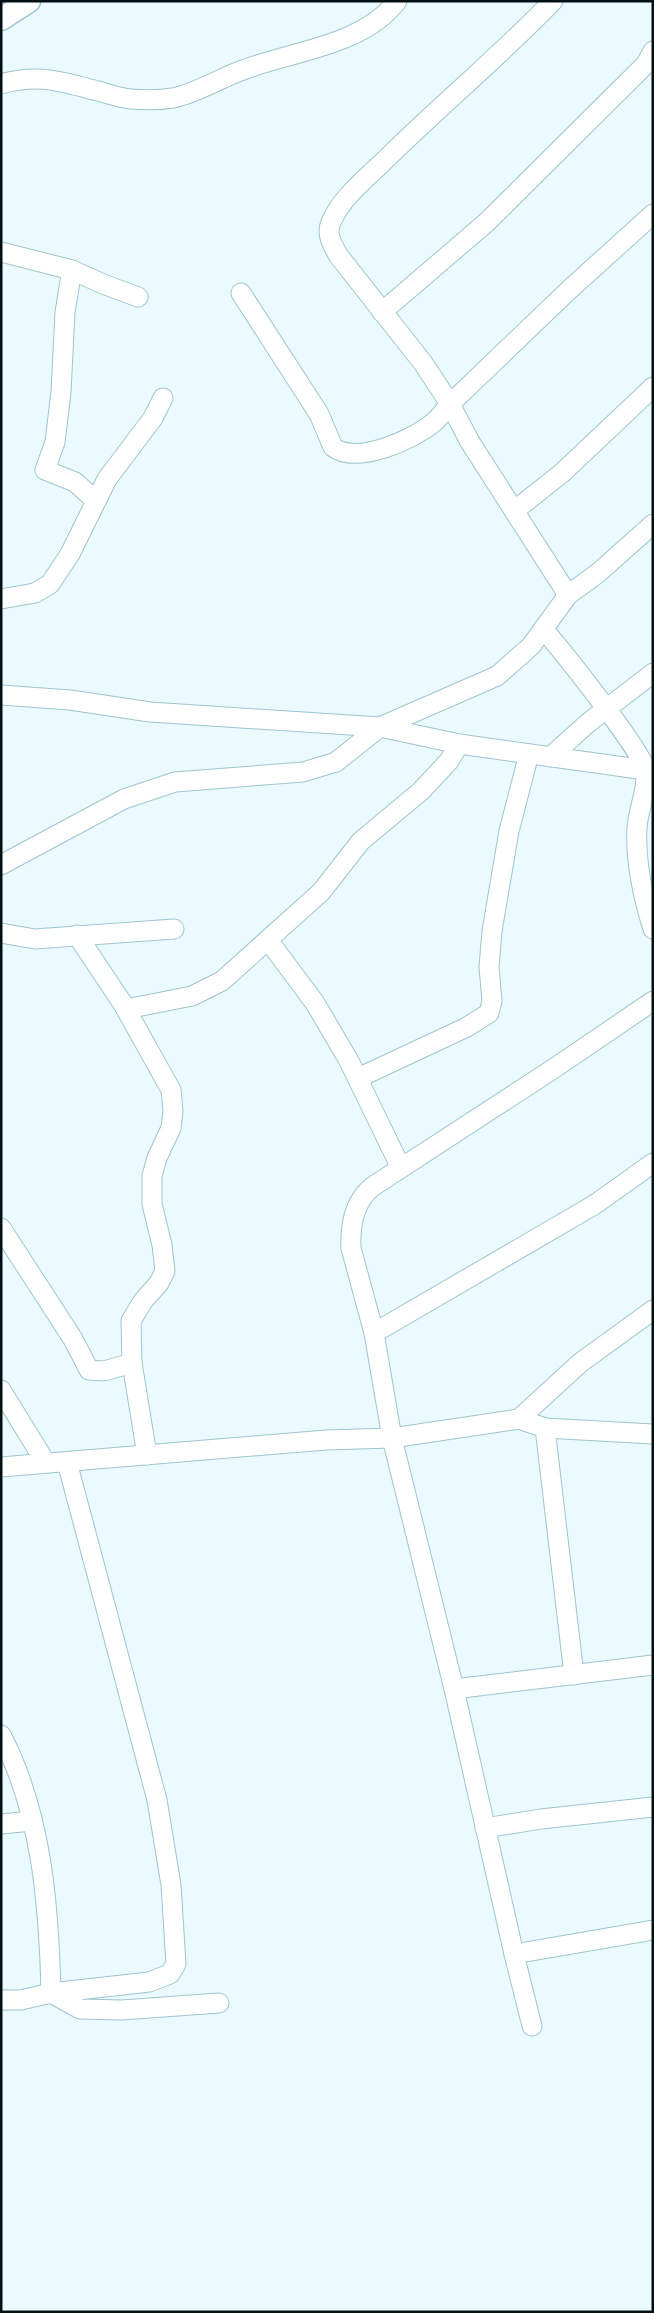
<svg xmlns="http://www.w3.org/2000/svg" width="654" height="2313" font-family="'Alegreya Sans',sans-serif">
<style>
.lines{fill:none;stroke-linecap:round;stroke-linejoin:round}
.minor-casing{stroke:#9ec5d0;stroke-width:21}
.tertiary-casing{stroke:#9ec5d0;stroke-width:25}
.minor{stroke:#fff;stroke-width:19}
.tertiary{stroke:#fff;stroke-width:22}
</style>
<rect width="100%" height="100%" fill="#eafafe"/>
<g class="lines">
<defs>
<g id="minor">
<path d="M553 1C498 58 437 108 382 163 364 180 342 198 332 220 325 234 332 243 338 255L423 363 450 404 470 442 568 595"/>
<path d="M1 84C39 73 61 82 98 91 109 94 119 98 131 99 144 100 160 100 173 98 197 93 220 78 243 70 292 51 363 46 397 1"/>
<polyline points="1,252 72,270 103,284 138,297"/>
<polyline points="72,270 65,312 61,392 55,442 45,470 75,482 96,501"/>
<path d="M241 293 319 414 333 447C357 465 413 440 434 422 440 417 445 410 450 404L569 290 653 214"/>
<polyline points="382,312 487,222 646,64 653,51"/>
<polyline points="514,511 562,473 653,387"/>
<polyline points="1,599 35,593 50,584 70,554 107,479 153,418 163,398"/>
<path d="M543 629C560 648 644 753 646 771 648 788 638 810 637 828 635 862 643 897 653 929"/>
<polyline points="1,695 70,700 150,712 380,727 459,744 653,771"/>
<polyline points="550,757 588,723 653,673"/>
<polyline points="1,865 124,799 175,782 303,772 336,762 380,727 497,676 531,646 568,595 598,573 653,524"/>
<polyline points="1,933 35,939 174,929"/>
<polyline points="77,935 123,1004 171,1090 173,1111 171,1128 157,1158 152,1176 152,1204 162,1245 165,1271 159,1283 143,1301 131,1321 132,1363 147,1455"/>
<polyline points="268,940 315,1003 349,1061 401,1168"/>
<polyline points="126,1009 192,996 222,981 321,892 361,841 421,791 449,761 459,744"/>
<polyline points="358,1078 467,1027 489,1013 492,1001 489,967 492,931 509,831 529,754"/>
<polyline points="1,1228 73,1339 89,1370 104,1371 132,1363"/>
<polyline points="374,1333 594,1205 653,1163"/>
<polyline points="1,1390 46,1463"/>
<polyline points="519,1419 580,1363 653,1310"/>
<polyline points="545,1428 574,1675"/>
<polyline points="1,1467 326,1440 392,1438 519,1419 545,1428 653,1434"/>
<polyline points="454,1689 653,1665"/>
<path d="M1 1735C42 1813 49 1907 51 1993L149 1982 170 1974 176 1964 171 1885 157 1800 67 1462"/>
<polyline points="1,1824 32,1821"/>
<polyline points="485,1828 541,1819 653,1807"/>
<polyline points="514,1954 653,1930"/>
<polyline points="1,2000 21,2000 51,1993 80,2009 122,2010 219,2003"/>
<path d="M532 2026 514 1954 454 1689 392 1438 374 1333 351 1248C350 1226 354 1202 372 1187L553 1069 653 1001"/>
</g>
<polyline id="tertiary" points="1,19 29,1"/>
</defs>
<use href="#minor" class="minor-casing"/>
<use href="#tertiary" class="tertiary-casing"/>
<use href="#minor" class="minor"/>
<use href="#tertiary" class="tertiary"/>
</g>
<rect width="654" height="2313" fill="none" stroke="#031013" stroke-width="5"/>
</svg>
